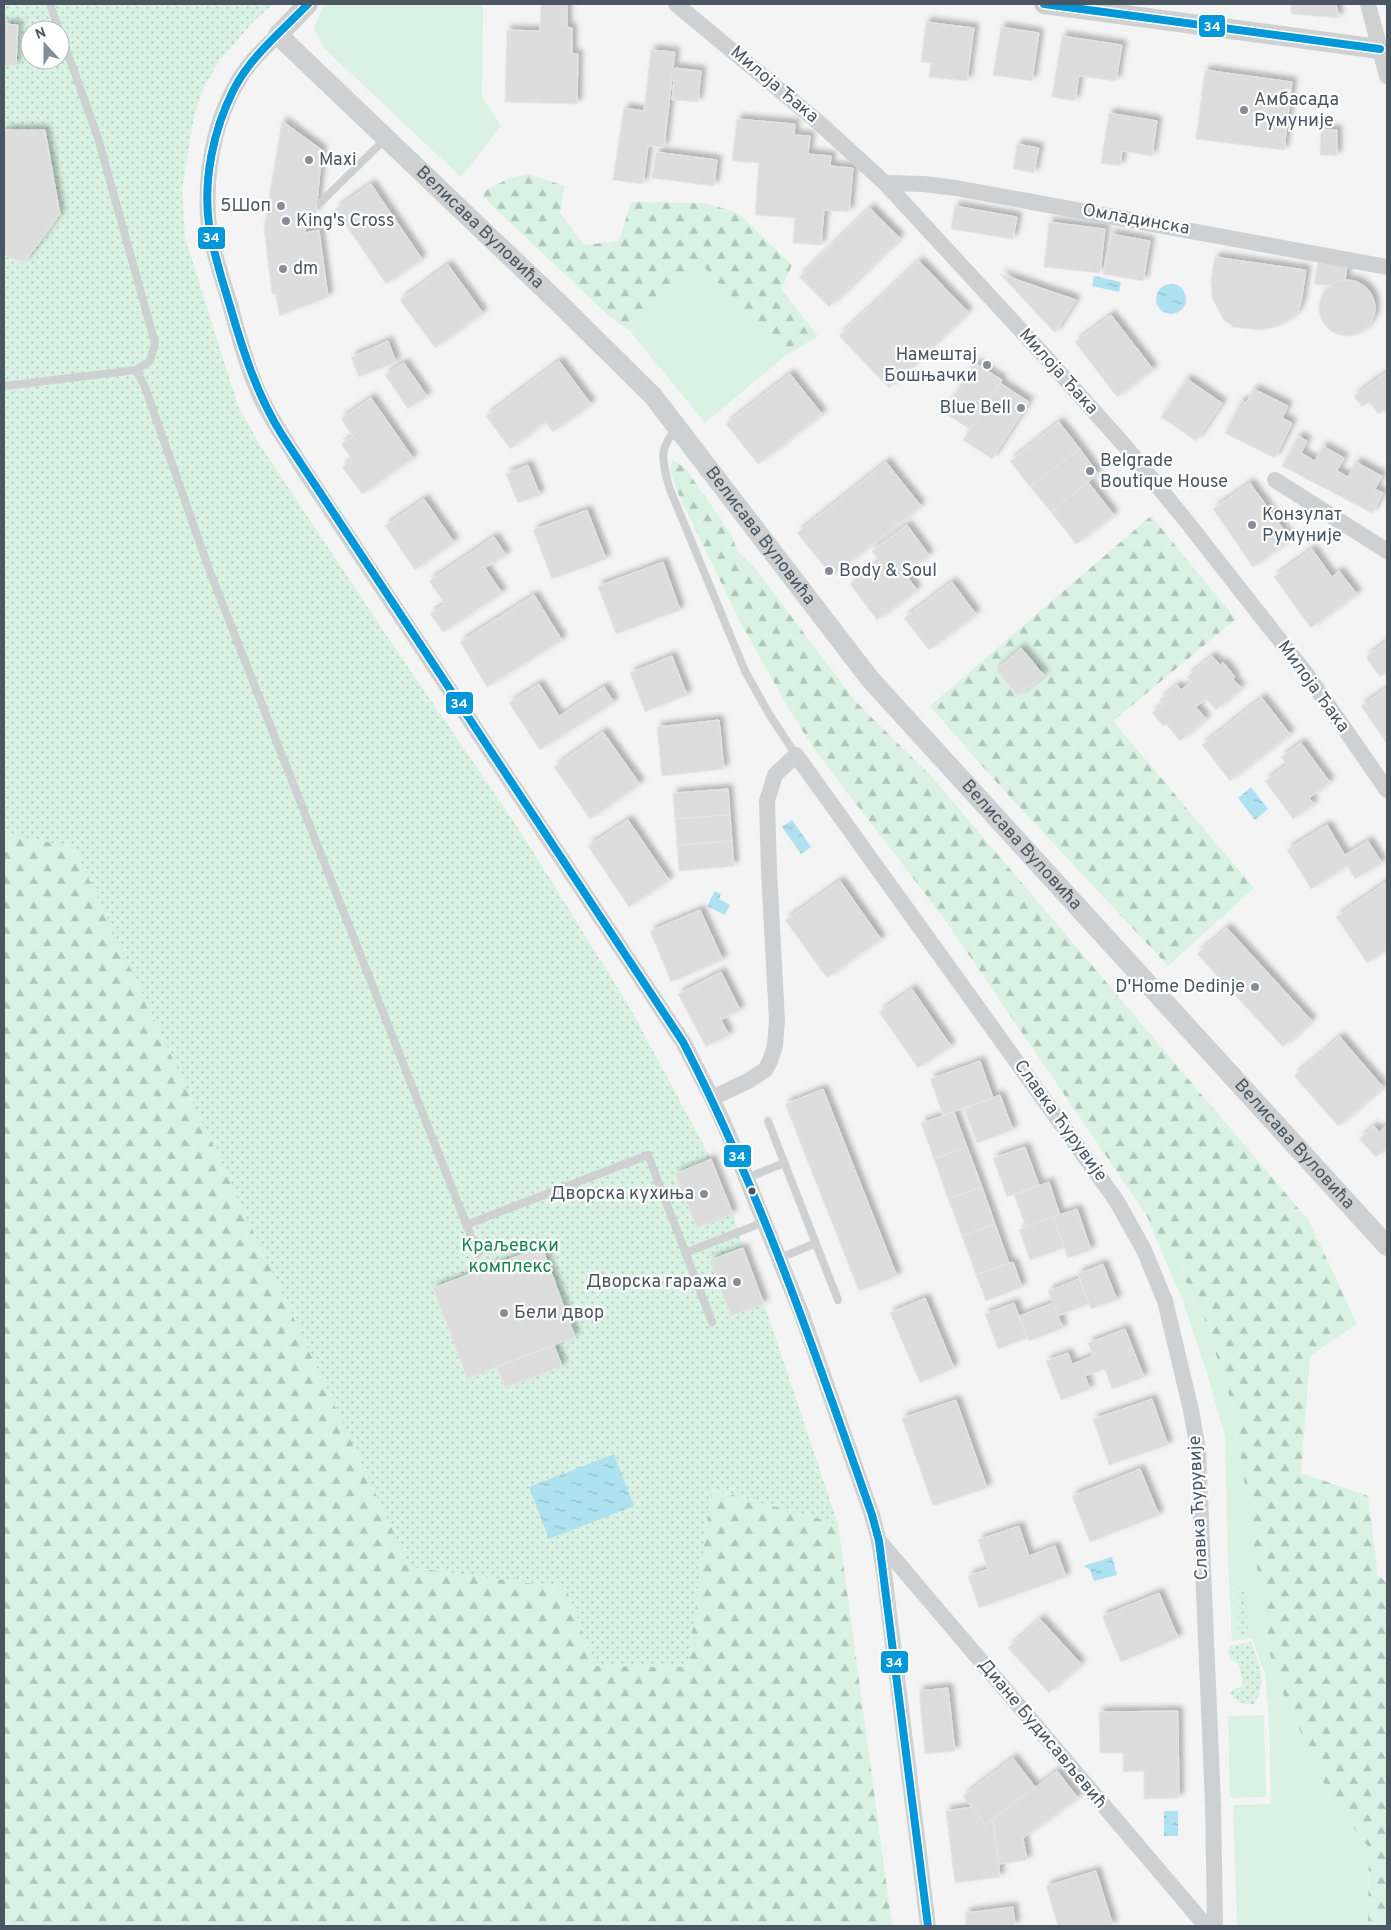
<svg xmlns="http://www.w3.org/2000/svg" width="1391" height="1930" font-family="Overpass,sans-serif">
<style>
.green{fill:#d9f2e3}
.forest{fill:url(#forest-firs)}
.park{fill:url(#park-dots);fill-rule:evenodd}
.water{fill:url(#water-ripples)}
.building{fill:#ddddde;stroke:#e5e6e7;filter:url(#shadow)}
.lines{fill:none;stroke-linecap:round;stroke-linejoin:round}
.service{stroke:#ced0d2;stroke-width:8}
.minor{stroke:#ced0d2;stroke-width:16}
.tertiary{stroke:#ced0d2;stroke-width:20}
.bus-1-casing{stroke:#fff;stroke-width:11}
.bus-1{stroke:#0098da;stroke-width:8}
.poi-dot{fill:#868d94;stroke:#fff;stroke-width:2}
.bus-dot{fill:#4a5661;stroke:#fff;stroke-width:2}
.labels{text-anchor:middle;dominant-baseline:central;stroke-width:4.5;stroke-linejoin:round;paint-order:stroke}
.street-label{font-size:18px;fill:#4a5661;stroke:#fff}
.poi-label{font-size:18px;fill:#4a5661;stroke:#fff;text-anchor:start}
.park-label{font-size:18px;fill:#17864f;stroke:#fff}
.line-badge{stroke:#fff;stroke-width:2}
.badge-label{font-size:14px;text-anchor:middle;font-weight:bold;fill:#fff}
</style>
<defs>
<pattern id="forest-firs" width="22" height="20" patternUnits="userSpaceOnUse" patternTransform="scale(1.25)"><rect width="22" height="20" fill="#d9f2e3"/><path d="M5 1l3.5 6h-7zM16 11l3.5 6h-7z" fill="#b2c7bb"/></pattern>
<pattern id="park-dots" width="8" height="8" patternUnits="userSpaceOnUse" patternTransform="scale(1.25)"><rect width="8" height="8" fill="#d9f2e3"/><path d="M2 2h.1M6 6h.1" fill="none" stroke="#b2c7bb" stroke-width="1.8" stroke-linecap="round"/></pattern>
<pattern id="water-ripples" width="26" height="14" patternUnits="userSpaceOnUse" patternTransform="scale(1.25)"><rect width="26" height="14" fill="#aee2f0"/><path d="M2 4q2-2 4 0t4 0M15 11q2-2 4 0t4 0" fill="none" stroke="#90bac6"/></pattern>
<filter id="shadow"><feDropShadow dx="4.5" dy="-4.5" stdDeviation="2.5" flood-color="#0004"/></filter>
</defs>
<rect width="100%" height="100%" fill="#f4f4f4"/>
<g class="green">
<polygon points="327,4 483,4 482,97 501,126 461,177 324,48 314,29 322,8"/>
<polygon points="704,267 785,356 705,423 630,331"/>
<polygon points="1145,1213 1200,1305 1233,1407 1273,1672 1330,1796 1369,1848 1368,1926 1237,1926 1233,1805 1271,1804 1269,1722 1265,1674 1252,1638 1232,1641 1228,1559 1225,1437 1206,1370 1183,1301"/>
<polygon points="1264,1715 1266,1797 1230,1798 1228,1716"/>
</g>
<g class="forest">
<polygon points="528,174 565,186 560,213 584,245 619,241 631,202 705,203 738,213 792,265 781,289 818,336 785,356 704,267 630,331 609,316 483,197 486,190 510,178"/>
<polygon points="672,459 685,468 722,521 732,536 737,551 754,567 856,702 931,776 1309,1221 1357,1324 1310,1356 1301,1473 1368,1496 1378,1576 1387,1582 1387,1926 1368,1926 1369,1848 1330,1796 1273,1672 1233,1407 1200,1305 1145,1213 943,917 814,749 786,704 738,618 677,491 671,472"/>
<polygon points="1151,516 1236,619 1113,721 1254,888 1168,966 998,784 930,706"/>
<polygon points="4,834 74,847 410,1567 566,1588 595,1666 687,1667 712,1489 838,1524 892,1926 4,1926"/>
</g>
<g class="park">
<path d="M4 4H273L254 21 219 61 203 89 194 116 182 189 185 238 238 406 260 445 387 636 520 831 629 1006 711 1159 733 1214 738 1232 764 1304 838 1524 712 1489 687 1667 595 1666 566 1588 410 1567 74 847 4 834ZM30 30H60V60H30Z"/>
<polygon points="1238,1587 1246,1588 1248,1636 1238,1636"/>
<path d="M1251 1642C1259 1663 1269 1685 1253 1705L1239 1702 1230 1694 1232 1690 1239 1688 1243 1684 1239 1665 1233 1661 1227 1653 1230 1646Z"/>
</g>
<g class="water">
<polygon points="1094,276 1121,282 1119,292 1092,286"/>
<circle cx="1171" cy="299" r="15"/>
<polygon points="1251,787 1268,809 1255,820 1238,798"/>
<polygon points="792,820 811,847 801,854 782,827"/>
<polygon points="715,891 721,894 719,899 730,905 725,915 707,906"/>
<polygon points="614,1454 634,1506 549,1539 529,1487"/>
<polygon points="1112,1557 1117,1575 1094,1581 1090,1570 1083,1566"/>
<rect x="1164" y="1811" width="14" height="25"/>
</g>
<g class="building">
<polygon points="541,4 567,4 567,27 572,28 572,54 578,54 577,104 505,102 507,30 540,31"/>
<polygon points="1291,4 1336,4 1339,18 1291,14"/>
<polygon points="926,22 974,28 967,81 929,77 931,63 921,62"/>
<polygon points="4,24 18,25 16,66 4,66"/>
<polygon points="1001,27 1039,33 1032,81 993,75"/>
<polygon points="1062,36 1122,45 1116,81 1079,76 1075,101 1052,97"/>
<polygon points="651,50 675,52 664,147 648,146 643,184 613,180 624,108 644,111"/>
<polygon points="675,68 701,71 698,102 672,100"/>
<polygon points="1205,70 1292,82 1284,150 1196,139"/>
<polygon points="1109,113 1157,121 1152,156 1122,151 1120,166 1101,163"/>
<polygon points="737,119 795,124 794,135 810,136 808,154 831,156 830,166 853,168 849,212 824,210 821,245 793,243 795,218 755,215 759,163 732,161"/>
<polygon points="282,121 322,150 316,213 308,212 305,233 319,230 328,297 279,316 276,294 272,294 264,228"/>
<polygon points="4,130 45,130 60,214 24,263 4,255"/>
<polygon points="1321,130 1337,130 1337,156 1320,155"/>
<polygon points="1017,144 1039,148 1034,173 1013,169"/>
<polygon points="656,152 717,160 714,186 652,178"/>
<polygon points="371,184 422,259 386,284 335,209"/>
<polygon points="955,206 1017,217 1013,239 951,229"/>
<polygon points="870,208 900,238 829,307 799,277"/>
<polygon points="1049,222 1105,229 1100,273 1044,267"/>
<polygon points="1111,234 1150,241 1143,281 1103,274"/>
<polygon points="1215,257 1306,270 1301,303 1297,313 1288,321 1276,327 1260,330 1233,327 1224,320 1212,298 1211,280"/>
<polygon points="919,261 968,312 889,388 839,336"/>
<polygon points="1318,262 1347,267 1345,281 1331,286 1314,284"/>
<polygon points="448,265 483,313 435,348 400,300"/>
<polygon points="1000,274 1076,300 1055,333"/>
<circle cx="1347" cy="308" r="28"/>
<polygon points="1111,315 1153,369 1117,397 1075,342"/>
<polygon points="388,341 396,362 359,377 351,357"/>
<polygon points="559,361 591,404 553,432 545,422 510,449 486,416"/>
<polygon points="404,363 427,396 408,409 385,375"/>
<polygon points="975,363 1002,380 970,429 943,412"/>
<polygon points="1387,372 1387,414 1384,410 1378,414 1369,402 1362,407 1354,396"/>
<polygon points="790,374 822,414 758,464 726,424"/>
<polygon points="1187,379 1222,403 1196,441 1161,417"/>
<polygon points="1000,383 1029,402 992,459 963,440"/>
<polygon points="1254,389 1288,406 1282,418 1292,423 1275,458 1225,433 1242,400 1246,403"/>
<polygon points="371,398 413,458 362,494 342,467 352,460 341,444 353,436 341,419"/>
<polygon points="1059,422 1080,449 1030,487 1010,461"/>
<polygon points="1298,436 1307,441 1301,453 1315,461 1323,446 1344,458 1337,471 1348,477 1356,462 1382,476 1375,489 1383,493 1372,513 1282,466"/>
<polygon points="1080,449 1098,474 1051,512 1030,487"/>
<polygon points="886,462 921,506 832,576 797,533"/>
<polygon points="528,465 540,495 518,503 506,474"/>
<polygon points="1088,482 1114,515 1076,544 1051,512"/>
<polygon points="1250,483 1291,540 1253,567 1213,509"/>
<polygon points="424,499 454,542 415,570 385,526"/>
<polygon points="587,510 606,559 552,579 533,530"/>
<polygon points="907,525 929,555 905,574 917,590 877,620 850,584 880,561 872,551"/>
<polygon points="494,537 506,555 485,568 502,593 443,632 430,614 445,604 429,581"/>
<polygon points="1312,549 1332,577 1339,571 1357,594 1311,628 1274,577"/>
<polygon points="663,562 680,610 616,634 598,586"/>
<polygon points="952,582 976,614 929,650 904,618"/>
<polygon points="534,595 562,640 487,687 460,642"/>
<polygon points="1387,641 1387,672 1380,677 1366,657"/>
<polygon points="1021,648 1044,675 1018,696 996,670"/>
<polygon points="672,656 687,695 645,712 630,673"/>
<polygon points="1212,656 1220,665 1223,662 1235,677 1233,679 1241,688 1216,710 1206,699 1196,707 1206,719 1180,741 1166,724 1163,726 1152,713 1163,704 1160,700 1177,685 1181,690 1191,682 1187,677"/>
<polygon points="539,684 559,716 604,687 614,702 540,750 509,703"/>
<polygon points="1387,688 1387,744 1361,706"/>
<polygon points="1262,698 1290,734 1230,781 1202,745"/>
<polygon points="719,720 724,769 662,776 657,727"/>
<polygon points="603,732 640,784 590,819 554,767"/>
<polygon points="1301,743 1330,782 1309,798 1314,804 1293,819 1265,781 1287,765 1281,757"/>
<polygon points="728,789 730,815 675,819 673,793"/>
<polygon points="730,815 732,841 677,845 675,819"/>
<polygon points="628,820 669,880 629,907 588,846"/>
<polygon points="1327,825 1345,855 1368,841 1382,863 1355,879 1347,866 1311,889 1287,850"/>
<polygon points="732,841 734,866 679,871 677,845"/>
<polygon points="840,881 881,939 827,978 785,920"/>
<polygon points="1385,883 1387,886 1387,950 1367,963 1336,917"/>
<polygon points="700,910 723,960 671,982 650,931"/>
<polygon points="1227,928 1312,1021 1283,1047 1197,954"/>
<polygon points="721,972 740,1010 721,1020 729,1035 706,1047 678,994"/>
<polygon points="912,989 951,1046 918,1068 879,1012"/>
<polygon points="1340,1037 1383,1087 1338,1126 1294,1076"/>
<polygon points="980,1061 993,1098 943,1115 930,1079"/>
<polygon points="823,1089 897,1276 859,1291 785,1104"/>
<polygon points="1000,1095 1013,1130 977,1143 964,1109"/>
<polygon points="954,1112 967,1147 934,1159 921,1123"/>
<polygon points="1387,1124 1387,1150 1385,1148 1376,1157 1359,1139 1374,1126 1379,1132"/>
<polygon points="967,1147 982,1187 948,1199 934,1159"/>
<polygon points="1025,1147 1039,1185 1007,1197 993,1158"/>
<polygon points="711,1159 733,1214 697,1228 675,1174"/>
<polygon points="1049,1182 1060,1215 1026,1227 1014,1195"/>
<polygon points="982,1187 995,1224 962,1236 948,1199"/>
<polygon points="1077,1209 1091,1250 1068,1258 1053,1217"/>
<polygon points="1053,1217 1064,1248 1030,1260 1019,1230"/>
<polygon points="995,1224 1009,1263 976,1275 962,1236"/>
<polygon points="542,1247 575,1337 467,1378 433,1288"/>
<polygon points="743,1248 764,1304 731,1316 710,1260"/>
<polygon points="1013,1262 1022,1287 986,1301 976,1275"/>
<polygon points="1103,1264 1117,1300 1091,1309 1078,1274"/>
<polygon points="1079,1279 1089,1304 1058,1316 1048,1291"/>
<polygon points="925,1298 954,1368 920,1383 890,1313"/>
<polygon points="1014,1303 1027,1338 998,1349 985,1314"/>
<polygon points="1053,1303 1063,1328 1029,1341 1019,1316"/>
<polygon points="1125,1329 1144,1377 1112,1389 1105,1369 1085,1376 1090,1389 1061,1400 1046,1361 1068,1353 1072,1364 1093,1356 1088,1343"/>
<polygon points="554,1345 562,1366 505,1388 497,1367"/>
<polygon points="1152,1399 1168,1445 1109,1465 1093,1419"/>
<polygon points="956,1400 987,1488 933,1506 902,1418"/>
<polygon points="1140,1469 1159,1515 1090,1542 1072,1496"/>
<polygon points="1019,1526 1029,1556 1055,1546 1066,1577 979,1608 968,1576 988,1569 978,1540"/>
<polygon points="1159,1593 1178,1638 1121,1662 1102,1616"/>
<polygon points="1040,1619 1081,1664 1049,1693 1008,1648"/>
<polygon points="948,1688 955,1751 925,1754 919,1691"/>
<polygon points="1178,1711 1179,1798 1144,1799 1144,1771 1123,1772 1123,1753 1100,1753 1099,1712"/>
<polygon points="1013,1758 1035,1787 985,1825 963,1796"/>
<polygon points="1057,1771 1078,1798 1023,1838 1027,1860 999,1864 993,1819"/>
<polygon points="972,1807 985,1825 993,1819 1000,1877 955,1883 946,1811"/>
<polygon points="1096,1871 1113,1926 1058,1926 1046,1886"/>
<polygon points="1013,1907 1015,1926 966,1926 965,1913"/>
</g>
<g class="lines">
<g class="service">
<polyline points="50,4 59,30"/>
<polyline points="60,32 98,138 155,343 150,361 136,370 145,387 210,572 478,1254"/>
<polyline points="321,202 385,139"/>
<polyline points="4,386 136,370"/>
<path d="M677 428C657 450 663 461 669 487L745 671 769 714 796 755"/>
<polyline points="768,1121 838,1300"/>
<polyline points="747,1178 784,1163"/>
<polyline points="466,1225 648,1155 712,1322"/>
<polyline points="685,1253 764,1222"/>
<polyline points="780,1258 816,1243"/>
</g>
<g class="minor">
<polyline points="676,4 817,121 885,183 1041,352 1125,446 1187,522 1308,676 1387,790"/>
<polyline points="1368,4 1387,76"/>
<path d="M278 35C269 44 257 54 249 65 217 107 205 164 208 216 210 244 221 274 229 301 238 333 247 368 261 398 272 421 287 442 300 464L683 1042 712 1098 728 1133 802 1315 872 1515 879 1541 884 1573 928 1926"/>
<polyline points="885,183 924,184 956,188 1387,267"/>
<polyline points="1275,480 1387,551"/>
<polyline points="712,1098 748,1081 765,1070 770,1061 775,1046 777,1020 769,872 767,801 775,775 796,755 1116,1200 1144,1250 1165,1301 1191,1410 1198,1450 1213,1803 1215,1926"/>
<polyline points="879,1541 1206,1926"/>
</g>
<g class="tertiary">
<path id="s1" d="M308 4 278 35 564 308 653 396 870 679 1387 1246"/>
<polyline points="1044,4 1387,50"/>
</g>
<defs>
<g id="bus-1">
<path d="M308 4C282 31 251 56 234 89 213 130 203 180 209 225 213 253 222 279 230 306 243 351 257 395 282 435L683 1042C761 1193 816 1355 872 1515L879 1541 928 1926"/>
<polyline points="1044,4 1380,49"/>
</g>
</defs>
<use href="#bus-1" class="bus-1-casing"/>
<use href="#bus-1" class="bus-1"/>
</g>
<g class="poi-dot">
<circle cx="1244" cy="110" r="5"/>
<circle cx="309" cy="160" r="5"/>
<circle cx="281" cy="206" r="5"/>
<circle cx="286" cy="221" r="5"/>
<circle cx="283" cy="269" r="5"/>
<circle cx="987" cy="365" r="5"/>
<circle cx="1021" cy="408" r="5"/>
<circle cx="1090" cy="471" r="5"/>
<circle cx="1252" cy="525" r="5"/>
<circle cx="829" cy="571" r="5"/>
<circle cx="1255" cy="987" r="5"/>
<circle cx="704" cy="1194" r="5"/>
<circle cx="737" cy="1282" r="5"/>
<circle cx="504" cy="1313" r="5"/>
</g>
<circle class="bus-dot" cx="752" cy="1191" r="4.5"/>
<g class="labels">
<g class="street-label">
<text transform="translate(774 85) rotate(40)">Милоја Ђака</text>
<text transform="translate(1136 220) rotate(10)">Омладинска</text>
<text stroke="none"><textPath href="#s1" startOffset="322">Велисава Вуловића</textPath></text>
<text transform="translate(1058 372) rotate(48)">Милоја Ђака</text>
<text stroke="none"><textPath href="#s1" startOffset="740">Велисава Вуловића</textPath></text>
<text transform="translate(1313 687) rotate(54)">Милоја Ђака</text>
<text stroke="none"><textPath href="#s1" startOffset="1145">Велисава Вуловића</textPath></text>
<text transform="translate(1060 1121) rotate(54)">Славка Ћурувије</text>
<text stroke="none"><textPath href="#s1" startOffset="1550">Велисава Вуловића</textPath></text>
<text transform="translate(1199 1508) rotate(-93)">Славка Ћурувије</text>
<text transform="translate(1042 1734) rotate(50)">Диане Будисављевић</text>
</g>
<g class="poi-label">
<text x="1254" y="100">Амбасада<tspan x="1254" dy="21">Румуније</tspan></text>
<text x="319" y="160">Maxi</text>
<text x="271" y="206" text-anchor="end">5Шоп</text>
<text x="296" y="221">King's Cross</text>
<text x="293" y="269">dm</text>
<text x="977" y="355" text-anchor="end">Намештај<tspan x="977" dy="21">Бошњачки</tspan></text>
<text x="1011" y="408" text-anchor="end">Blue Bell</text>
<text x="1100" y="461">Belgrade<tspan x="1100" dy="21">Boutique House</tspan></text>
<text x="1262" y="515">Конзулат<tspan x="1262" dy="21">Румуније</tspan></text>
<text x="839" y="571">Body &amp; Soul</text>
<text x="1245" y="987" text-anchor="end">D'Home Dedinje</text>
<text x="694" y="1194" text-anchor="end">Дворска кухиња</text>
<text x="727" y="1282" text-anchor="end">Дворска гаража</text>
<text x="514" y="1313">Бели двор</text>
</g>
<g class="park-label">
<text x="510" y="1246">Краљевски<tspan x="510" dy="21">комплекс</tspan></text>
</g>
</g>
<g class="line-badge">
<rect x="1198" y="14" width="28" height="24" rx="5" fill="#0098da"/>
<rect x="197" y="226" width="29" height="24" rx="5" fill="#0098da"/>
<rect x="445" y="691" width="29" height="24" rx="5" fill="#0098da"/>
<rect x="723" y="1144" width="29" height="24" rx="5" fill="#0098da"/>
<rect x="880" y="1650" width="29" height="24" rx="5" fill="#0098da"/>
</g>
<g class="badge-label">
<text x="1212" y="31">34</text>
<text x="211" y="242">34</text>
<text x="459" y="708">34</text>
<text x="737" y="1161">34</text>
<text x="894" y="1667">34</text>
</g>
<rect width="1391" height="1930" fill="none" stroke="#4a5661" stroke-width="10"/>
<g transform="translate(45 45) rotate(339)"><circle r="24" fill="#ffffff" stroke="#b7bbc0"/>
<path d="M0-4L9 19L0 12L-9 19Z" fill="#868d94"/>
<text y="-8" font-size="14" font-weight="bold" text-anchor="middle" fill="#4a5661">N</text>
</g>
</svg>
